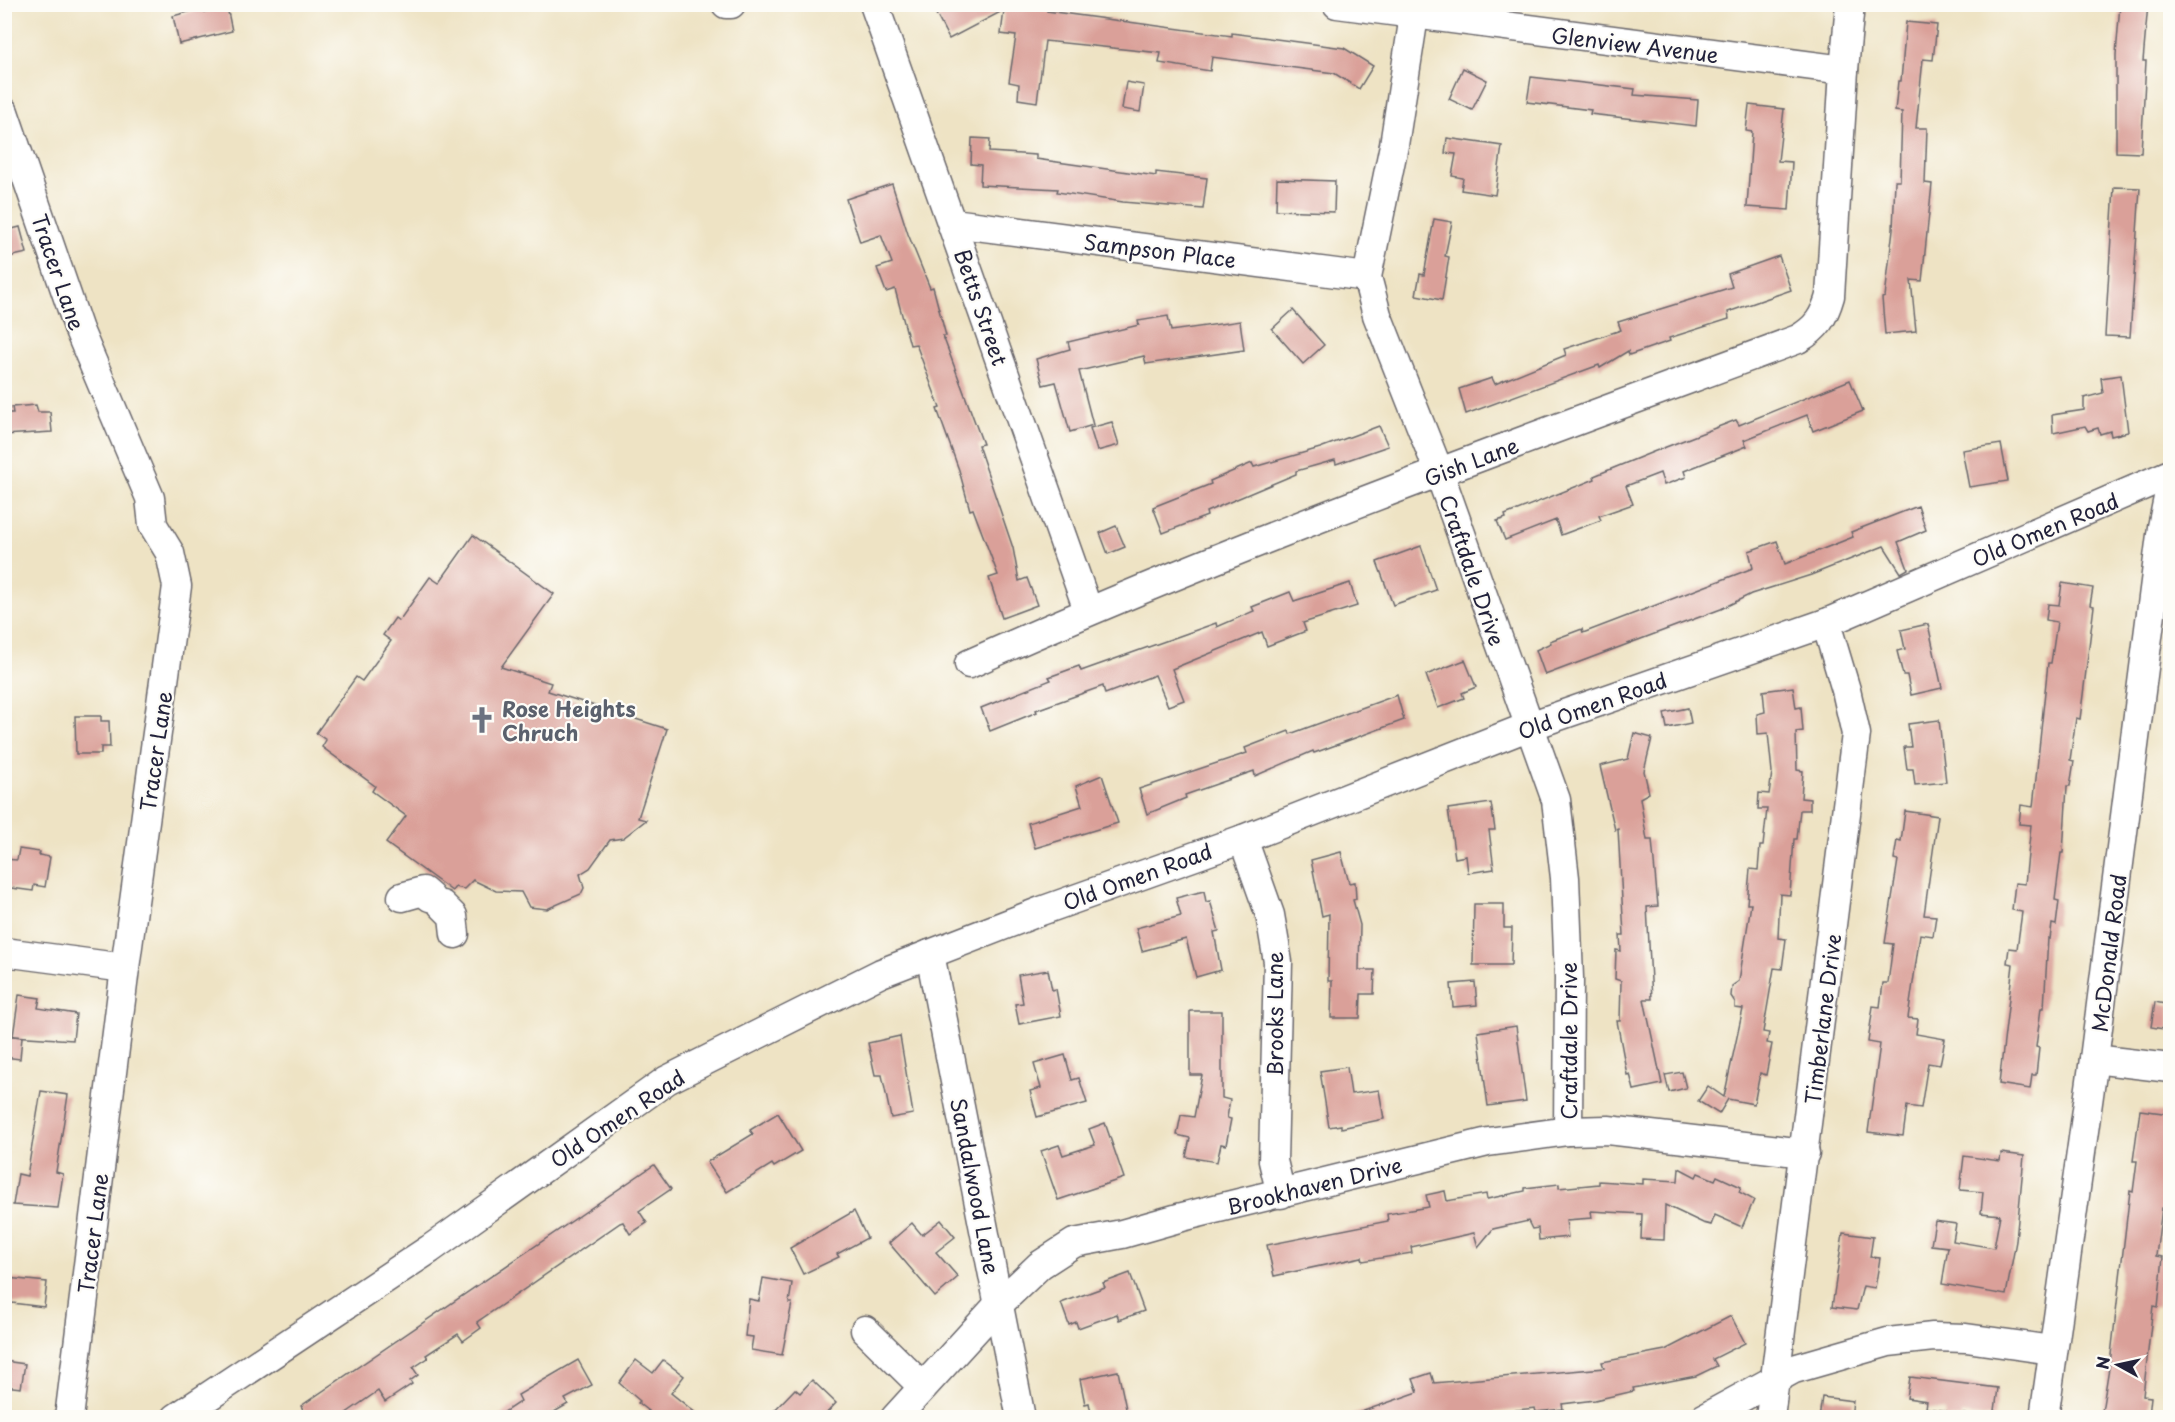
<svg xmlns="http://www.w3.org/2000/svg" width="2175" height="1422" font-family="'Playpen Sans',sans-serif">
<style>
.building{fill:#daa099}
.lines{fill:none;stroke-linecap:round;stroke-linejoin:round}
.minor-casing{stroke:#69666b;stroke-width:31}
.minor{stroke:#fff;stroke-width:28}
.labels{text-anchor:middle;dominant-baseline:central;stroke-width:4.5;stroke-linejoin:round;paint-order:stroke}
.street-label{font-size:21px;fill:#22223b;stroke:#fdfcf7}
.worship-label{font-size:21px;font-weight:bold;fill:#5b616d;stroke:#fdfcf7;text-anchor:start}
</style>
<rect width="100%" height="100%" fill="#fdfcf7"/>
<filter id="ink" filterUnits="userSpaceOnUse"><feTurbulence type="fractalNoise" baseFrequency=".0167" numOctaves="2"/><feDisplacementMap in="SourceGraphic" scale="12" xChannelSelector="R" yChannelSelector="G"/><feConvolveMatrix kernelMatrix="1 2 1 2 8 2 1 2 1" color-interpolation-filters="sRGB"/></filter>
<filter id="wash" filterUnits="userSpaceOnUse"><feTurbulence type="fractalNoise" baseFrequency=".008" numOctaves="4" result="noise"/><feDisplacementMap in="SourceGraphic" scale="24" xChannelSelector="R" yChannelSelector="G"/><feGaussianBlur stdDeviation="1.35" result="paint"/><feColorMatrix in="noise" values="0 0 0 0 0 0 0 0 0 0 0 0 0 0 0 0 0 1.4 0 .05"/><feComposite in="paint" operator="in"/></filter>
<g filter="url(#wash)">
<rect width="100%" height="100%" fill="#eee3c4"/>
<g id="blocks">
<g class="building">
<polygon points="954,4 1048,4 1047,11 1232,36 1232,33 1344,48 1373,66 1359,89 1334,73 1212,57 1210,71 1159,63 1161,53 1045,41 1037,102 1018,99 1019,84 1009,82 1016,36 1001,34 1004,10 949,39 936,14"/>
<polygon points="2120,4 2148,4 2143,61 2146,61 2141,153 2116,152 2116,55"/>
<polygon points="227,7 232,31 179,44 173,16 203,8 204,12"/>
<polygon points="1906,22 1937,25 1933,60 1923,59 1916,128 1927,128 1925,183 1932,184 1922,281 1911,280 1916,331 1885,334 1882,298 1885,297 1893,229 1895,181 1900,181 1902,112 1895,111 1898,81 1901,81"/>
<polygon points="1463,68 1487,80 1472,110 1449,99"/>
<polygon points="1531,77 1635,89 1634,95 1698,100 1696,126 1590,114 1591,110 1527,102"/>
<polygon points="1126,82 1144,85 1140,112 1122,109"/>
<polygon points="1749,105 1784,109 1778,161 1792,162 1789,210 1747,207 1752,132 1746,131"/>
<polygon points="972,138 990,139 989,152 1036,155 1036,159 1156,176 1156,172 1207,178 1203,209 1123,202 1057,192 1058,189 980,185 981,165 971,164"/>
<polygon points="1447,138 1502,146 1495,195 1461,190 1463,178 1452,176 1456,154 1445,153"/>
<polygon points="1277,179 1335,181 1334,212 1276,210"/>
<polygon points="892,184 908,234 930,288 933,287 946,336 943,336 983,444 978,445 1013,548 1019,581 1027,578 1037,605 1002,618 989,578 998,575 973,509 970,510 959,470 937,409 940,408 916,344 910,345 895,289 886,292 877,268 892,263 881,235 860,242 846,199"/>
<polygon points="2114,187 2140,188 2130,337 2105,336"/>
<polygon points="1434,219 1452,222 1445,256 1449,257 1442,300 1416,295 1420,274 1424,275"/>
<polygon points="20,227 27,253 4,258 4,231"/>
<polygon points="1779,256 1791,290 1728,312 1729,319 1669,338 1670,341 1629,355 1628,351 1600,368 1599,365 1466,414 1459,389 1492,378 1495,384 1566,355 1564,349 1621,330 1618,322 1732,287 1728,274"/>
<polygon points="1293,310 1324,345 1303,364 1272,329"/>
<polygon points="1168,316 1171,331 1240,321 1244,350 1146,364 1144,356 1079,371 1093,425 1070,432 1056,382 1043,385 1036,359 1070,349 1068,342 1139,325 1138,321"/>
<polygon points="2121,375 2128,432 2111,436 2110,431 2100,434 2098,428 2088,431 2085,426 2053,433 2052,415 2084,410 2084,398 2103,393 2101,378"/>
<polygon points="1850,380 1863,411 1813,431 1807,415 1744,440 1747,446 1684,471 1686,477 1664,485 1660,473 1626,486 1633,504 1599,516 1601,520 1561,535 1556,520 1505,540 1497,521 1506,518 1505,515 1595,479 1594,476 1653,452 1736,420 1739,425"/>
<polygon points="36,405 38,412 50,412 52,432 4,435 4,413 13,413 12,407"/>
<polygon points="1112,422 1119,445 1097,451 1090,428"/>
<polygon points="1379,426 1388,446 1336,464 1335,460 1296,471 1296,474 1206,512 1207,516 1163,533 1153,507 1211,484 1210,481 1252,463 1254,467 1320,448"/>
<polygon points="2001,444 2008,481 1969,487 1962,450"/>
<polygon points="1918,506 1926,530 1898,542 1908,569 1901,573 1884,546 1811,575 1751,594 1721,609 1545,675 1536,650 1551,643 1550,641 1582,629 1583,633 1753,568 1749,551 1777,541 1785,564 1853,537 1851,532"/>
<polygon points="1116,526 1125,547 1108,554 1100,533"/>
<polygon points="473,535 554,594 501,667 551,683 548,691 667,729 638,818 646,820 623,838 610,840 590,868 580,874 584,888 581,894 547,909 529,907 521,892 496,891 473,880 464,889 455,887 452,891 386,843 406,816 372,791 375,786 322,747 326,740 316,733 356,677 362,681 391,641 383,635 395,618 399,621 430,577 439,583"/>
<polygon points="1421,546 1436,590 1393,605 1377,562"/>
<polygon points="1350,583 1357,606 1303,623 1306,631 1267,646 1262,632 1172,669 1184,700 1168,706 1155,675 1105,694 1103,686 1036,710 1037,712 990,731 981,708 1051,680 1049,677 1079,666 1081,671 1216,623 1217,627 1254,611 1252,607 1290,592 1294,601"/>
<polygon points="2062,583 2093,588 2090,605 2094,606 2080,719 2076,718 2070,760 2074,761 2070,786 2067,786 2063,853 2061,853 2055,900 2059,901 2056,925 2052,924 2050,939 2048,938 2044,1008 2041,1008 2036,1047 2039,1048 2036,1075 2032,1075 2030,1089 1999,1084 2013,964 2007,963 2009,948 2017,949 2022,912 2012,910 2015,883 2025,884 2031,825 2019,824 2021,805 2033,807 2048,663 2051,663 2057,622 2046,620 2048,604 2059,605"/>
<polygon points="1928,624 1942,688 1911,695 1907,675 1903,675 1897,651 1905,649 1901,630"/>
<polygon points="1465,660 1476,687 1462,693 1464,698 1438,708 1426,675"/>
<polygon points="1793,687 1796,708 1801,707 1803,731 1796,732 1797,770 1803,771 1801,798 1810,799 1810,810 1800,810 1797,839 1794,839 1790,895 1780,894 1778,938 1786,939 1782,969 1774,968 1763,1032 1769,1033 1767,1043 1772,1044 1766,1075 1760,1073 1754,1104 1728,1099 1719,1114 1698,1101 1708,1086 1724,1097 1743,1009 1735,1008 1735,1002 1731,996 1732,986 1739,981 1751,904 1747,904 1750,869 1758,870 1760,846 1763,846 1767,809 1758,809 1759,793 1769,794 1772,772 1768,733 1758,734 1757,714 1765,712 1763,691"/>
<polygon points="1397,695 1404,720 1314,753 1313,751 1255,776 1254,771 1185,795 1186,798 1147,814 1139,789 1247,753 1245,748 1289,731 1290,734"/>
<polygon points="1688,708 1691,723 1667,728 1664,713"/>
<polygon points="75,716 101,716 101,721 109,721 110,747 101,747 101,754 76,754"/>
<polygon points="1939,720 1946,782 1915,785 1913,769 1907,769 1904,747 1911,747 1908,724"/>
<polygon points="1634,733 1652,738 1644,771 1649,793 1640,798 1647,840 1652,840 1658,906 1647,907 1652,999 1644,999 1662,1084 1634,1090 1630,1074 1627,1075 1617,1021 1620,1021 1621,981 1615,979 1616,950 1621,951 1620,935 1624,935 1618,829 1615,830 1600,766 1628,759"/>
<polygon points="1102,775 1118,823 1035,848 1028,823 1082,806 1076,786"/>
<polygon points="1491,803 1495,830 1489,830 1494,869 1468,873 1466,856 1455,858 1448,809"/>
<polygon points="1905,811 1938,816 1924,915 1936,916 1933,936 1920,934 1908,1018 1918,1019 1916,1034 1945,1039 1940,1065 1928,1063 1921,1108 1907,1106 1903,1136 1868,1132 1880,1044 1868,1042 1873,1006 1880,1007 1883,983 1888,983 1893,944 1885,943 1898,860 1894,859 1897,840 1901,841"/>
<polygon points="19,849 40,852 39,855 50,857 45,887 34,885 33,891 4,887 4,859 17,860"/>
<polygon points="1341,852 1349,883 1355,882 1356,899 1353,900 1360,925 1359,970 1375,970 1374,994 1361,994 1360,1018 1331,1018 1332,981 1328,981 1329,914 1322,916 1311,860"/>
<polygon points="1204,891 1206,902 1210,901 1219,931 1214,932 1221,970 1196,977 1186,939 1142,951 1136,928 1181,916 1176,898"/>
<polygon points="1474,904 1504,904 1504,928 1512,928 1511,965 1473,965"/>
<polygon points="1048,970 1052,990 1056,989 1061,1016 1019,1024 1015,1004 1023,1003 1018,975"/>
<polygon points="1475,982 1477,1005 1453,1007 1451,984"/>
<polygon points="19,995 40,998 38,1008 76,1014 73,1040 13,1036"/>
<polygon points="2155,1002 2170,1005 2170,1030 2151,1027"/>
<polygon points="1190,1011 1222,1011 1222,1098 1230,1100 1227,1118 1231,1119 1226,1145 1221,1144 1217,1162 1186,1157 1190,1138 1177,1135 1181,1115 1194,1117 1202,1075 1190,1075"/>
<polygon points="1516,1026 1526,1101 1488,1106 1478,1032"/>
<polygon points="4,1035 22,1037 20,1059 4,1057"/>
<polygon points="900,1036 913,1114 891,1118 882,1075 875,1075 868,1043"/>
<polygon points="1065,1055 1072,1080 1079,1078 1087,1103 1037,1117 1030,1091 1041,1088 1034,1064"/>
<polygon points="1347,1067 1351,1094 1379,1090 1384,1119 1341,1128 1341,1125 1329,1127 1320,1071"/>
<polygon points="1682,1072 1686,1088 1669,1092 1665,1075"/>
<polygon points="41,1091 68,1095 56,1172 63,1174 58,1208 13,1205 18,1174 27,1176"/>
<polygon points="2140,1110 2170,1114 2170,1209 2162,1208 2156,1256 2163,1257 2158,1307 2153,1306 2143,1396 2151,1397 2149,1416 2101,1418 2111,1355 2130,1191 2133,1192 2137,1161 2133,1161"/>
<polygon points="778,1113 801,1151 774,1167 772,1164 727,1192 707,1162 753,1134 750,1130"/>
<polygon points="1105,1123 1124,1178 1058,1200 1041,1151 1059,1145 1063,1155 1095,1145 1089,1129"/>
<polygon points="2001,1153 2024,1156 2016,1241 2006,1295 1942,1284 1948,1247 1931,1245 1935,1221 1956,1224 1953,1241 1994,1248 2000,1215 1981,1213 1983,1192 1960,1190 1964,1156 2000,1161"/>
<polygon points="654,1165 671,1189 639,1211 647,1223 630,1234 623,1222 620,1223 477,1322 481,1328 463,1341 458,1334 426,1355 428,1358 413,1368 418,1375 410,1381 412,1384 385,1402 378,1391 339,1418 308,1418 301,1406"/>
<polygon points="1679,1168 1696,1177 1698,1173 1715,1180 1717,1176 1741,1187 1739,1192 1754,1200 1742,1227 1715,1215 1711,1225 1703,1223 1665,1205 1664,1240 1641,1239 1642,1214 1591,1211 1592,1218 1566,1220 1568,1237 1539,1240 1538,1228 1532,1229 1528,1221 1493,1229 1478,1247 1474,1233 1411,1247 1412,1253 1363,1261 1362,1257 1274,1276 1267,1245 1388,1221 1387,1214 1429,1207 1426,1195 1445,1191 1447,1201 1486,1194 1487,1199 1525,1191 1525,1188 1559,1184 1559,1188 1599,1184 1599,1181 1643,1184 1643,1179 1678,1181"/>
<polygon points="854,1211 867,1238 837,1254 839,1257 803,1274 790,1248"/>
<polygon points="941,1220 955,1237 936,1252 958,1277 935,1297 889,1243 912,1223 922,1235"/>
<polygon points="1843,1233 1873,1237 1870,1257 1880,1258 1875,1288 1863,1286 1857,1310 1832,1307"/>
<polygon points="1130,1273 1144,1311 1119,1320 1117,1314 1078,1328 1076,1322 1069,1325 1061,1303 1105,1287 1103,1283"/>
<polygon points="7,1278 47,1282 44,1307 4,1302"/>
<polygon points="763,1278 792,1283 789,1303 792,1303 782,1355 751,1350 753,1337 745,1336 749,1299 759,1301"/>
<polygon points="1731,1316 1745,1343 1713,1359 1717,1366 1696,1376 1633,1388 1634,1391 1595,1400 1562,1404 1563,1409 1536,1412 1535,1408 1453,1417 1452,1412 1437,1418 1352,1418 1352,1415 1418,1392 1413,1379 1431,1373 1434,1383 1604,1368 1602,1362 1665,1350"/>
<polygon points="578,1360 592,1385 565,1399 568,1404 544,1418 495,1418 521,1401 518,1395"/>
<polygon points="636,1360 653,1373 663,1360 684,1376 671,1393 702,1418 657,1418 638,1403 640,1401 619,1383"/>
<polygon points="4,1361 25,1364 21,1388 4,1386"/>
<polygon points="1118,1371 1128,1418 1092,1418 1089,1403 1085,1404 1080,1379"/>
<polygon points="1910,1377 1998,1388 1994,1418 1962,1414 1962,1418 1944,1418 1945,1411 1926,1408 1927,1401 1907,1398"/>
<polygon points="812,1380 836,1403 822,1418 767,1418 795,1389 800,1393"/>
<polygon points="1822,1397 1853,1401 1851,1418 1819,1418"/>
</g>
</g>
</g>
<g filter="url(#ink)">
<use href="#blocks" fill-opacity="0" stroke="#69666b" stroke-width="1.5"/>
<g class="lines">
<defs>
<g id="minor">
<polyline points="726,4 731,4"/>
<polyline points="874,4 1088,610"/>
<polyline points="1414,16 1394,145 1367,277 1377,315 1439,472 1556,800 1565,878 1569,978 1568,1131"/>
<polyline points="1844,70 1850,4"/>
<polyline points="4,112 79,330 150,498 153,525 170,553 177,586 125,968 69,1418"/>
<polyline points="953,223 1367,277"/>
<path d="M969 664C1240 542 1520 442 1798 339 1817 328 1824 317 1830 296L1844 70 1337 4"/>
<polyline points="1243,839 1270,915 1278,962 1273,1161 1281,1194"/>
<polyline points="402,897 423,891 430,897"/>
<polyline points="442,905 453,916 455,934"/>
<polyline points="4,952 125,968"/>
<polyline points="930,954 1021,1418"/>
<polyline points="2094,1059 2170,1068"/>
<polyline points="865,1330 923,1387"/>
<polyline points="176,1418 430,1249 667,1080 881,973 1041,911 1243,839 1530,726 1826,623 2170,474"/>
<polyline points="895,1418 999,1304 1040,1265 1074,1243 1122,1234 1182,1217 1488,1142 1568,1131 1608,1130 1805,1153"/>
<polyline points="1704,1418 1794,1369 1888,1342 1933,1337 1966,1338 2052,1350"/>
<polyline points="1770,1418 1856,734 1846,690 1826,623"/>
<polyline points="2044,1418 2094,1059 2162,527 2170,488"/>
</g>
</defs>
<use href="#minor" class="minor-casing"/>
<use href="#minor" class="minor"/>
</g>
</g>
<defs>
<symbol id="church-bare" viewBox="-9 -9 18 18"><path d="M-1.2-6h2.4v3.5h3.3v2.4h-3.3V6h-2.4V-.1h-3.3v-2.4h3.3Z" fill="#6b7280" stroke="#fdfcf7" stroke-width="2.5" paint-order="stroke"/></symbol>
</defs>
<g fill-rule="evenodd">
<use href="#church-bare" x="463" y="701" width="38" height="38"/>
</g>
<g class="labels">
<g class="street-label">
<text transform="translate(1635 44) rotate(7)">Glenview Avenue</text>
<text transform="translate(1160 250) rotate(7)">Sampson Place</text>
<text transform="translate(59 272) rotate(71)">Tracer Lane</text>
<text transform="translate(982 307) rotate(71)">Betts Street</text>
<text transform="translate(1471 461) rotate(-21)">Gish Lane</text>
<text transform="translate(2045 529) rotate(-23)">Old Omen Road</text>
<text transform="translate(1473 570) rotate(71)">Craftdale Drive</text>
<text transform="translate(1592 705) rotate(-20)">Old Omen Road</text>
<text transform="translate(155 751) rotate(-82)">Tracer Lane</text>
<text transform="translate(1137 876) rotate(-20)">Old Omen Road</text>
<text transform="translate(2108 953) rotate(-83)">McDonald Road</text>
<text transform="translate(1274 1014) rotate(-90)">Brooks Lane</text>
<text transform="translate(1822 1019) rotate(-83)">Timberlane Drive</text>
<text transform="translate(1568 1041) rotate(-90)">Craftdale Drive</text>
<text transform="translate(617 1118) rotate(-34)">Old Omen Road</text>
<text transform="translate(1314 1185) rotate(-14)">Brookhaven Drive</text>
<text transform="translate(976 1186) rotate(79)">Sandalwood Lane</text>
<text transform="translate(92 1233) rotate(-83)">Tracer Lane</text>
</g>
<g class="worship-label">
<text x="502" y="708">Rose Heights<tspan x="502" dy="24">Chruch</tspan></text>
</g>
</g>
<rect width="2175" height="1422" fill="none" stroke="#fdfcf7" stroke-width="24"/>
<g transform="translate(2118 1365) rotate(278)" stroke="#fdfcf7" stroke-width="4.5" paint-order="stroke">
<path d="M0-4.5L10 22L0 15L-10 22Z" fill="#22223b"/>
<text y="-9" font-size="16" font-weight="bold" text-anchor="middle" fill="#22223b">N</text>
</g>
</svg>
